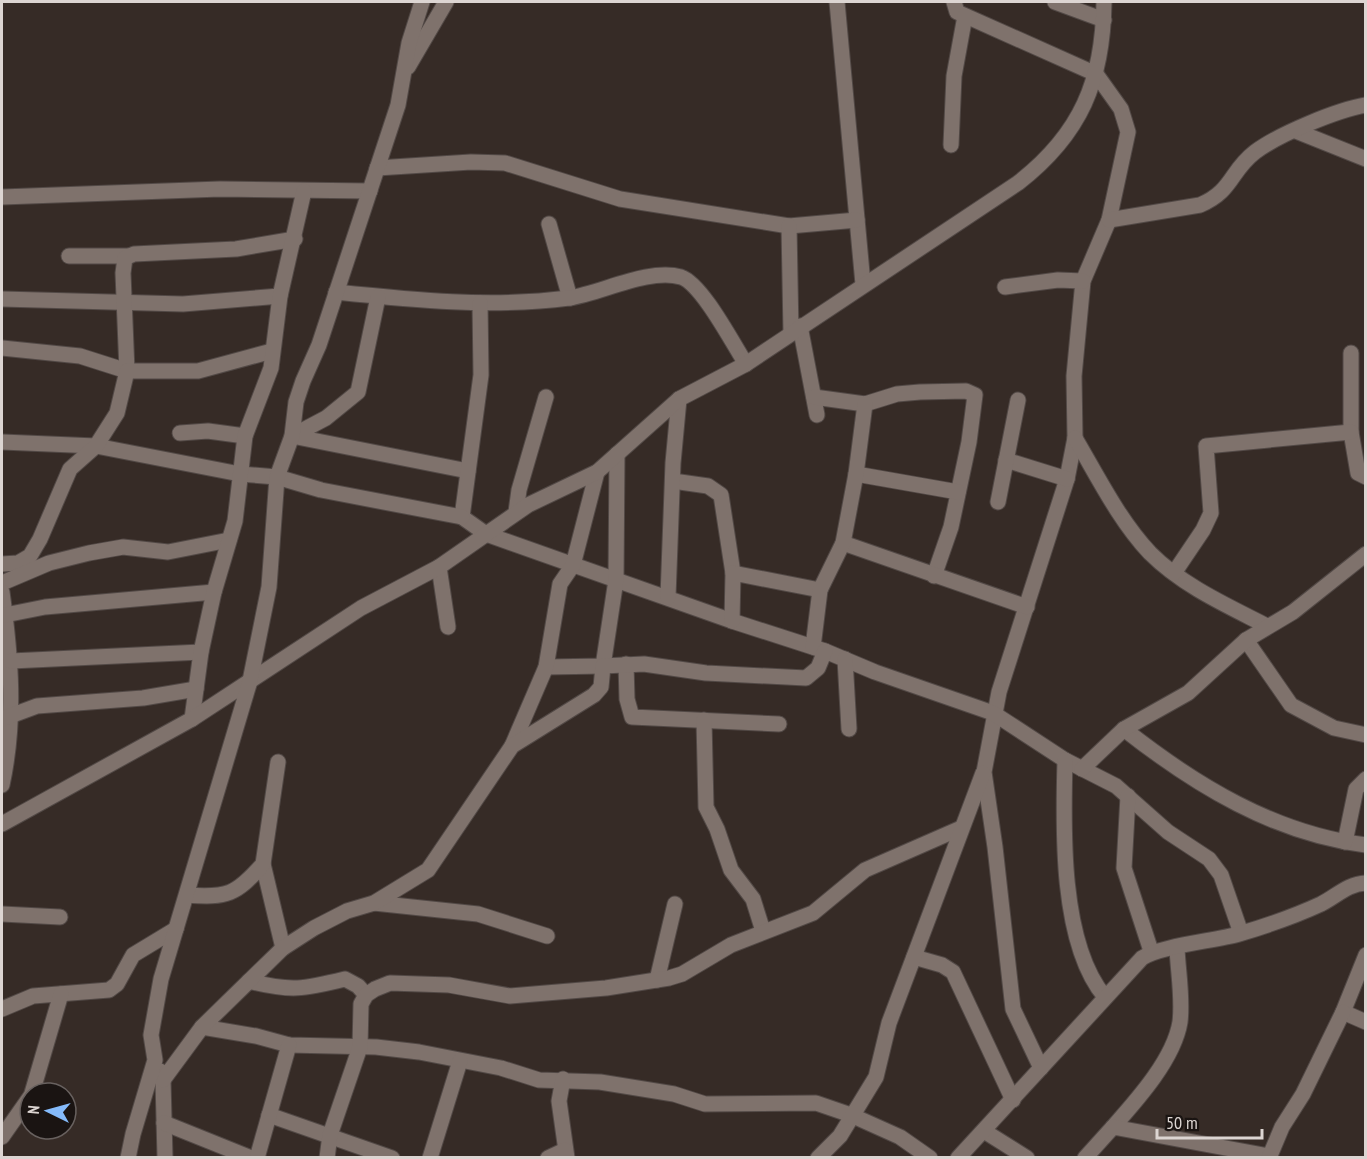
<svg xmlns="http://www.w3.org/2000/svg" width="1367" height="1159" font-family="'PT Sans Narrow',sans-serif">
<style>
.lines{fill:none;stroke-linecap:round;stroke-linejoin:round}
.street-casing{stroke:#524946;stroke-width:17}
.street{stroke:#7f726c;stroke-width:15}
</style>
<rect width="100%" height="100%" fill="#362b26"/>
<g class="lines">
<defs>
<g id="street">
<polyline points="837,2 863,284"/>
<polyline points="954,2 957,12 1096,74 1121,109 1128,132 1109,220 1083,281 1074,376 1075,438 1067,479 999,692 984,772 995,847 1013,1009 1041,1068"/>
<polyline points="1055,2 1104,20"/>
<polyline points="408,67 446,2"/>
<polyline points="1296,131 1366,159"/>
<polyline points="951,145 954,76 965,16"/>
<polyline points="377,168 471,162 505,163 620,199 789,226 857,220"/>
<polyline points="2,197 220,189 370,191"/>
<path d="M1109 220 1200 205C1233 191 1230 171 1255 152 1279 134 1337 110 1366 105"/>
<polyline points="549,224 570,298"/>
<polyline points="789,226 791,333"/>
<polyline points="69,256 128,256"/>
<polyline points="1005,287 1058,280 1083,281"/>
<path d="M336 292C413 300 491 308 569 298 602 293 648 268 681 277 702 284 733 344 746 364"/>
<polyline points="378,297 358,392 326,418 292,436 468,471"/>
<polyline points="2,299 183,304 280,296"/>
<polyline points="480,303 481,375 462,517 486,534 732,621 825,651 875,672 993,713 1065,760 1116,786 1168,832 1209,859 1221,875 1241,933"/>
<polyline points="800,326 817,415"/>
<polyline points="2,348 80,356 127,371 123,273 125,258 134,254 236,249 295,239"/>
<polyline points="1351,353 1351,432 1358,473 1366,477"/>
<polyline points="814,397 865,404 897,394 920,392 966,391 975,395 969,442 951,527 934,576"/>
<polyline points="180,433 208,431 245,436"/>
<path d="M1075 438C1098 477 1119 520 1150 553 1183 586 1226 605 1267 626"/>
<polyline points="2,442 96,446 240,474 277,477 321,490 462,517"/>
<polyline points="1006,460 1067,479"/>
<polyline points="856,474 958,492"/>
<polyline points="673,481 708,486 721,495 733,573"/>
<polyline points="998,502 1018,400"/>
<polyline points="516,512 519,490 546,397"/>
<polyline points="843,543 1027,607"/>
<polyline points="2,564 18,563 30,556 40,539 70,469 96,446 117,413 127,371 198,371 272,351"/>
<polyline points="439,567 448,627"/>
<polyline points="1174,573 1203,530 1211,513 1206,446 1351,432"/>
<polyline points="2,583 49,563 89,553 123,547 168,552 229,540"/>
<path d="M2 592C11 656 16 721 2 785"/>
<polyline points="668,597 673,463 679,399"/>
<polyline points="5,615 45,607 214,592"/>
<polyline points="732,621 733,573 820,590"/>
<polyline points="1246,640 1291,705 1334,728 1366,735"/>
<polyline points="813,647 820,590 843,543 856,474 865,404"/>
<polyline points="845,659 849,729"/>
<polyline points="11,661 201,652"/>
<polyline points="626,664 627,699 632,717 779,724"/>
<polyline points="546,667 603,666 616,580 617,454"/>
<polyline points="2,719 37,706 143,698 196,689"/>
<polyline points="192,719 201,652 214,592 235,521 245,436 271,368 280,296 304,191"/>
<polyline points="704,720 706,807 717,829 731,870 753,899 763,931"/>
<path d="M1124 729C1195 785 1275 834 1366 845"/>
<polyline points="512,746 546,667 560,584 573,565 597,472"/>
<path d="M1065 760C1063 828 1060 944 1105 997"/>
<polyline points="1082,769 1124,729 1188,693 1246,640 1293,612 1366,554"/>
<polyline points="1128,796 1124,868 1151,951"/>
<path d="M2 824 192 719 361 608 439 567 528 505 597 472 679 399 746 364 1018 183C1081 134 1103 81 1104 2"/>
<polyline points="1345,842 1356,789 1366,779"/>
<polyline points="263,864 283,948"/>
<path d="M187 895C227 898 236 895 263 864L278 762"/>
<polyline points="374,903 478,914 547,936"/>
<polyline points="2,914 60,917"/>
<polyline points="1366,955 1343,1012 1366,1022"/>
<polyline points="914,957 942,965 953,972 1013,1100"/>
<polyline points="657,980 675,904"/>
<path d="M249 981C291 992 304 989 345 979L358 986 366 995"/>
<polyline points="2,1009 33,996 109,990 117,984 133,955 176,929"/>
<polyline points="202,1027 256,1036 289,1045 376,1047 419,1052 501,1068 539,1080 600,1082 674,1094 705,1104 816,1103 851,1115 900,1137 930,1158"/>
<polyline points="160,1071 163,1080 165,1158"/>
<polyline points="563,1079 559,1101 567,1158"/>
<polyline points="163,1080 202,1027 283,948 314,928 347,911 374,903 428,870 512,746 594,695 601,687 603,666 644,664 706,673 806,678 818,668 825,651"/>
<polyline points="32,1093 61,994"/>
<polyline points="269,1115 392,1158"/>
<polyline points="164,1123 251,1158"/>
<path d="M1113 1127C1137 1100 1174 1059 1180 1022 1183 998 1178 972 1177 948"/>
<polyline points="984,1131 1027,1158"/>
<polyline points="2,1137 30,1097"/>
<polyline points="128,1158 133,1134 155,1060 151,1035 161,979 250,681 269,587 277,477 292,436 296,402 303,381 319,345 398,105 409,43 422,2"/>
<polyline points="257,1158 289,1045"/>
<polyline points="327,1158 330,1135 360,1047 361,1004 366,995 375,989 390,983 449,985 510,996 606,988 669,978 682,974 731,945 813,913 865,870 961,828"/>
<polyline points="430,1158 460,1061"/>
<polyline points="548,1158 565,1150"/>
<polyline points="818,1158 840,1136 876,1077 889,1023 983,773"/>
<path d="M958 1158 1142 958C1160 946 1214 941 1239 934 1266 926 1295 916 1321 904 1337 896 1347 884 1366 883"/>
<polyline points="1085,1158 1113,1127 1269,1156"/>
<polyline points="1269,1158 1282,1127 1303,1094 1343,1012"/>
</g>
</defs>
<use href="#street" class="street-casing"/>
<use href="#street" class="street"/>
</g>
<rect width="1367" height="1159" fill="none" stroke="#dcd5d2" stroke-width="6"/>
<g transform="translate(48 1111) rotate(275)"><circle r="28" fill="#1a1412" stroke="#68615f" stroke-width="1.5"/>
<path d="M0-4.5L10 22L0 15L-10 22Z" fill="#85bbfb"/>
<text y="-9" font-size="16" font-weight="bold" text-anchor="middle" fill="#dcd5d2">N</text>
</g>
<path d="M1157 1129v9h105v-9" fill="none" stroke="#dcd5d2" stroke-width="3"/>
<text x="1166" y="1129" font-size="18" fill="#dcd5d2" stroke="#1a1412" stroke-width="4.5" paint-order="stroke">50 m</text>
</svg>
